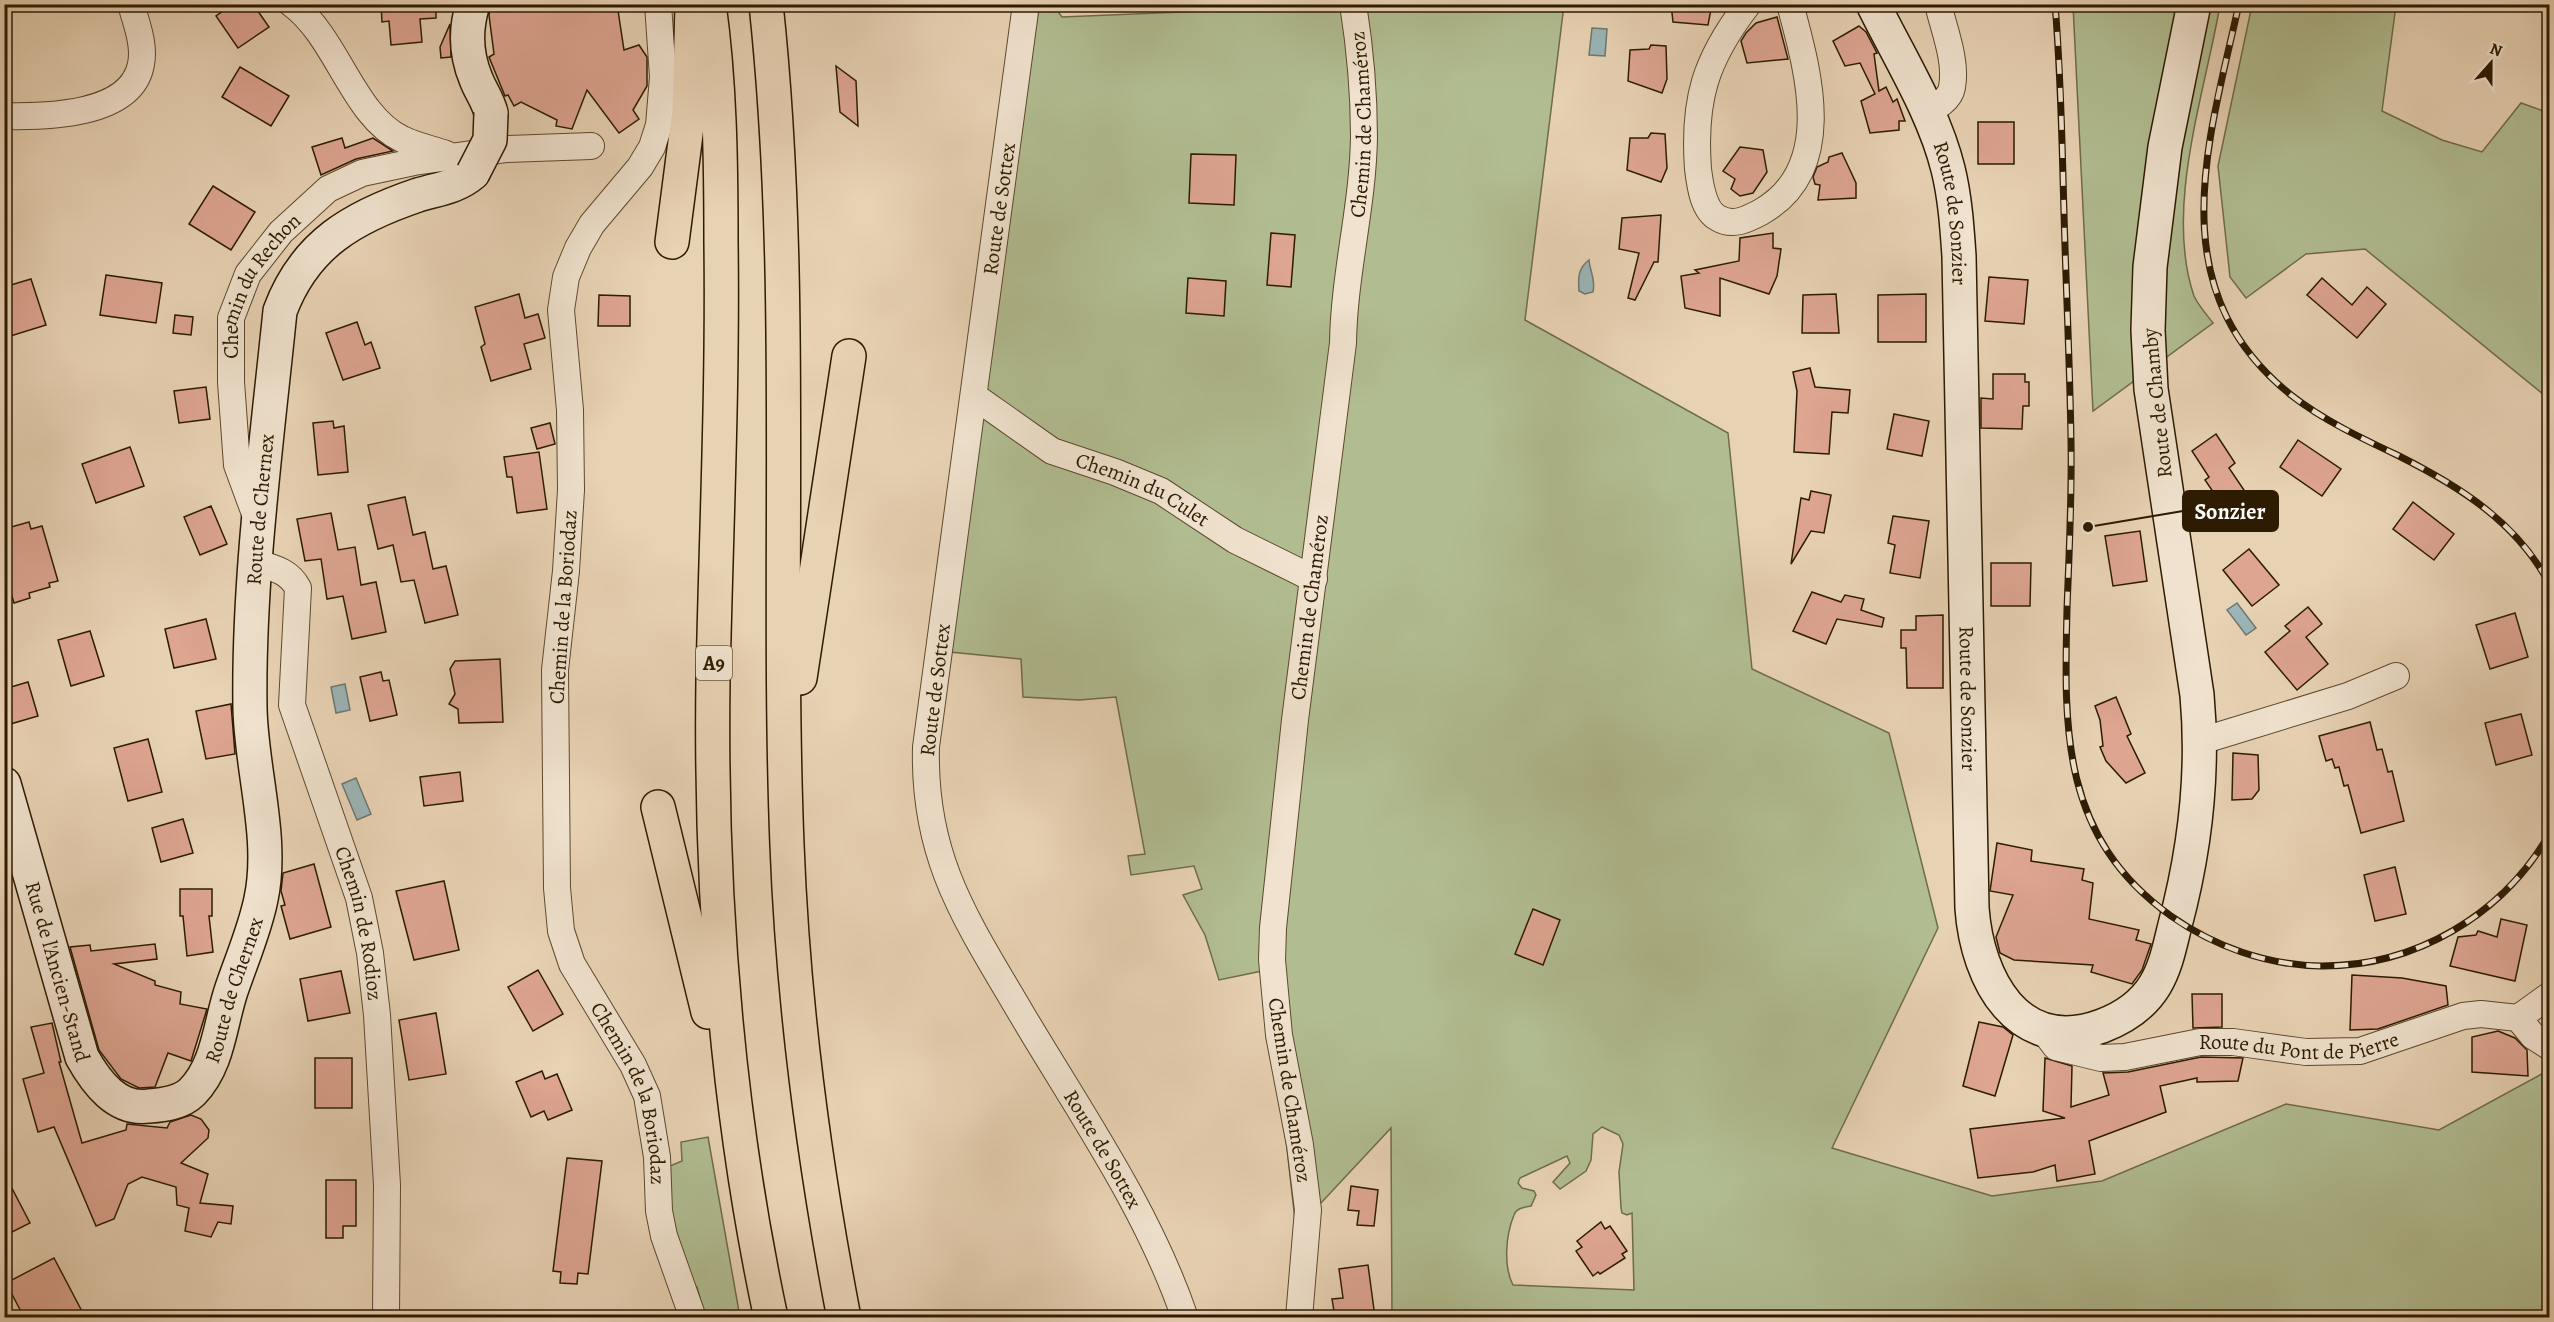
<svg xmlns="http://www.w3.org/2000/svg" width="2554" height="1322" font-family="Alegreya,serif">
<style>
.green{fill:#b1bd91;stroke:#6f6c4a;stroke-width:1.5;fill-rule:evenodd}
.water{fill:#9bb5b8;stroke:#6f776f;stroke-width:1.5}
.building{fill:#dea591;stroke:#2d1b02;stroke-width:1.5}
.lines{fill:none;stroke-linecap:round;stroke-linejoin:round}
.street-casing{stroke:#5c492e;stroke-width:28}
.secondary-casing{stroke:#2d1b02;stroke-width:36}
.highway-casing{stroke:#2d1b02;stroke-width:36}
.street{stroke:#f0e2ce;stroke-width:26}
.secondary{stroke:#f0e2ce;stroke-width:33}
.highway{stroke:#e8d2b4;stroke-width:33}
.rail-casing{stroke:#2d1b02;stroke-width:7}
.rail{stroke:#f0e2ce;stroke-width:4.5;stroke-dasharray:14;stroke-linecap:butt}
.secondary-bridge-casing{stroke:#2d1b02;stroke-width:36;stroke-linecap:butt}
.secondary-bridge{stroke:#f0e2ce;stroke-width:33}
.labels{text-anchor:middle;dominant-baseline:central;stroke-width:4.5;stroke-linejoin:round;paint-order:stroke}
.shield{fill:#f0e2ce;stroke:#68573f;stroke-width:1.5}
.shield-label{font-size:20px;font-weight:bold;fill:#2d1b02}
.street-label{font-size:21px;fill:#2d1b02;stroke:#f0e2ce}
.leader{fill:none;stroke:#2d1b02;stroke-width:2}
.callout-dot{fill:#2d1b02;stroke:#f0e2ce;stroke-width:2}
.callout{fill:#2d1b02;stroke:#2d1b02;stroke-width:2}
.callout-label{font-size:22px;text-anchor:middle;font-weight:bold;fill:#fff}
</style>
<rect width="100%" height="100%" fill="#e8d2b4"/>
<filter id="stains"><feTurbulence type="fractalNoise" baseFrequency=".00333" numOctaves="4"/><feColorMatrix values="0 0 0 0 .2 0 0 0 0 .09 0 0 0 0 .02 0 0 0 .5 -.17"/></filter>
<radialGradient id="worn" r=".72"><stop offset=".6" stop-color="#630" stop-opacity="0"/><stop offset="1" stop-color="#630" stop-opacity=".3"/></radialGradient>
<g class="green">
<path d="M1374 4 1564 5 1525 320 1728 433 1752 669 1889 733 1938 928 1832 1148 1992 1196 2102 1181 2286 1104 2439 1130 2549 1070V1317H1392L1391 1128 1321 1203 1295 1220 1267 970 1219 980 1205 935 1183 895 1202 889 1194 866 1131 875 1128 856 1145 854 1116 697 1079 700 1023 697 1021 659 950 652 1039 5H1053L1062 17ZM1602 1127 1619 1135 1623 1144 1619 1172 1621 1208 1622 1213 1627 1215 1632 1213 1634 1290 1513 1285C1503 1266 1506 1234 1514 1215 1516 1208 1525 1207 1531 1206L1536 1195 1534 1191 1522 1188 1518 1183 1520 1178 1567 1156 1570 1163 1553 1182 1560 1189 1586 1171 1591 1160 1593 1134Z"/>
<path d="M2073 5H2220C2205 93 2164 208 2194 296 2198 305 2207 315 2213 323L2093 411Z"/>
<polygon points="2252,5 2396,5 2382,111 2442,140 2482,152 2521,103 2549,113 2549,399 2365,249 2306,254 2246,298 2230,277 2218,166"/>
<polygon points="708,1137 740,1317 705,1317 697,1287 690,1289 667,1211 670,1166 682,1161 681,1142"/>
</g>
<g class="water">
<polygon points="1592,28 1607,29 1605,56 1589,55"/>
<path d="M1589 260C1590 272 1596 280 1593 292L1585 294 1579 291C1578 278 1578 268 1589 260Z"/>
<polygon points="2237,603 2256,628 2246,635 2227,610"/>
<polygon points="345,684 350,710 336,713 331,687"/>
<polygon points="356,778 371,814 357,820 342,784"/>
</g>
<g class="building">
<polygon points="233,4 253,4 269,27 238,48 216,16"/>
<polygon points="381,4 436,4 436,18 420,19 422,42 391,45 389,21 382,22"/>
<polygon points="491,4 617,4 624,50 639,45 647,57 647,86 633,110 639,119 619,133 587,90 572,129 556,126 557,120 521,102 514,106 508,95 505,96 489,57 494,54 489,15"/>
<polygon points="1671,4 1712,4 1708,25 1673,22"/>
<polygon points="1777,17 1788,59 1747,63 1741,41 1746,33 1756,23"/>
<polygon points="450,24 451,57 441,58 440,47"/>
<polygon points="1859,26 1866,32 1877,53 1874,54 1879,91 1886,87 1893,102 1897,99 1905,121 1899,121 1899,130 1870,133 1861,101 1875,94 1860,63 1845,66 1833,41"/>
<polygon points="1651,45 1666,46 1667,79 1662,93 1628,81 1630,50 1649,49"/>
<polygon points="836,66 856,81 858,126 840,112"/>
<polygon points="240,67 289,96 271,126 222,97"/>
<rect x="1978" y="122" width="36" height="42"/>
<polygon points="1651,133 1665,134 1667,168 1661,182 1627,170 1630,138 1648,138"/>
<polygon points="342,138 345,148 373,138 393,151 356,159 321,175 312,147"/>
<polygon points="1740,147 1763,150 1767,172 1753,193 1740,196 1731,189 1735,179 1723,171"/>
<polygon points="1842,153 1856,183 1856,198 1818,200 1820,185 1815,184 1813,177 1817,167 1828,162 1829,157"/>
<polygon points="1191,154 1236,155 1234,205 1189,203"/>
<polygon points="213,186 255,212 231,250 189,224"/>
<polygon points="1661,215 1658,262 1654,262 1635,300 1628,298 1639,253 1619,249 1622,218"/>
<polygon points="1271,233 1295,235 1291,287 1267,285"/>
<polygon points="1773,233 1773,248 1781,249 1777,276 1769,294 1720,278 1720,316 1685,308 1681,276 1699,273 1695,270 1739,261 1740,238"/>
<polygon points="106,275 162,283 156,323 100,315"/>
<polygon points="1989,277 2028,280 2024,324 1985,321"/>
<polygon points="1188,278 1226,281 1224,316 1186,313"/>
<polygon points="2322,278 2352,305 2367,287 2386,304 2357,338 2307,295"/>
<polygon points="31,279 46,325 4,338 4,287"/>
<polygon points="519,294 525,318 538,314 545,338 524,344 531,369 491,381 481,347 485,344 475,307"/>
<polygon points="1836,294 1839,333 1802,333 1803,295"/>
<polygon points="1926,294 1926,342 1878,342 1878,295"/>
<polygon points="599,295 630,296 630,326 598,326"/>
<polygon points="175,315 193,317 191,335 173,333"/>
<polygon points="357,322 365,345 371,342 380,368 343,380 326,333"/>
<polygon points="1810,368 1815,387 1850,390 1848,413 1832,412 1829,454 1794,452 1797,391 1793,372"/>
<polygon points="1993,374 2025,374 2025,382 2029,382 2029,406 2023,406 2022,429 1981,428 1981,398 1993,399"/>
<polygon points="206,387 210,419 179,423 174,391"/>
<polygon points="1894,414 1929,421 1922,456 1887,449"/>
<polygon points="333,421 334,428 344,426 348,472 318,475 313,423"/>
<polygon points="550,423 555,444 537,449 531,428"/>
<polygon points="2216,434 2235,463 2229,468 2246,493 2224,508 2205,480 2209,477 2192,451"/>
<polygon points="2298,440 2341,469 2322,496 2280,467"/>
<polygon points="130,447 144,486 96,503 82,464"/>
<polygon points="539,452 547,509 517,513 512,477 507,477 504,457"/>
<polygon points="1811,491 1831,495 1824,533 1811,531 1791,564 1801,498 1809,500"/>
<polygon points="405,497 413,535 425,532 433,569 446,566 458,615 425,623 414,580 401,582 393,545 378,549 368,505"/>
<polygon points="2413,502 2454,534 2434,560 2393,529"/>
<polygon points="211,506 227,544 200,555 184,517"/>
<polygon points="331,513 338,550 355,547 361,585 376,582 386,632 352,639 343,596 327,599 321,559 305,561 297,519"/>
<polygon points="1893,516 1929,521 1920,578 1890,573 1895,545 1888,543"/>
<polygon points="29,522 31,529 42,526 58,581 49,583 50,587 29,593 30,598 14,603 4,570 4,529"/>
<polygon points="2140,531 2147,581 2113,586 2105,536"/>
<polygon points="2249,549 2279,585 2252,606 2223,570"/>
<polygon points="1991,563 2031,563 2030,606 1991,606"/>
<polygon points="1812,592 1841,602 1845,595 1864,599 1861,610 1884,618 1882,627 1837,619 1826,644 1793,631"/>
<polygon points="2308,607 2322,624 2306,637 2328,664 2297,690 2265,652 2290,631 2285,626"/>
<polygon points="2515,613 2528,657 2490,669 2476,625"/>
<polygon points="1943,615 1943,688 1907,688 1906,648 1901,648 1901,630 1916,630 1916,616"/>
<polygon points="206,619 216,659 174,668 165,629"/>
<polygon points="90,631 104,676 71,686 58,640"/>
<polygon points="500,659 503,722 459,723 458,709 449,704 455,694 450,669 455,661"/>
<polygon points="381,672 383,681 389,680 397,715 370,721 360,677"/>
<polygon points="28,682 38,716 7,725 4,714 4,689"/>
<polygon points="2116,697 2131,734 2127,736 2145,773 2126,783 2106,761 2100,747 2103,746 2100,720 2095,706"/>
<polygon points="231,704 235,754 206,759 196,711"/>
<polygon points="2521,714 2532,755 2496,765 2485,723"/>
<polygon points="2370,722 2377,750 2382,749 2388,772 2392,771 2404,821 2361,833 2348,785 2344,786 2339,767 2335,768 2332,759 2326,761 2319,736"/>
<polygon points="148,739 162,792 128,801 114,748"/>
<polygon points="2233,753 2258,755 2259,790 2252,799 2232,800"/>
<polygon points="460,772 463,801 424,806 420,777"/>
<polygon points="183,819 193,853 161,862 152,828"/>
<polygon points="1997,843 2032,850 2031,861 2084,869 2082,880 2093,883 2089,919 2139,930 2136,940 2151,944 2142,970 2132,984 2091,972 2093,965 2014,960 2000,953 1996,937 2013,895 1990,891"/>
<polygon points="314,864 331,927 290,939 281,906 285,905 281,891 283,873"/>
<polygon points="2395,867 2406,914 2375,921 2364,875"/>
<polygon points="444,881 459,950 414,960 396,891"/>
<polygon points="180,889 212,889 212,916 209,916 213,952 187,956 183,916 180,916"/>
<polygon points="1533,909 1560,920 1543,965 1515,954"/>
<polygon points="2501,919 2527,925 2515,981 2450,966 2458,937 2476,935 2478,931 2497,937"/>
<polygon points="155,944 157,959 114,964 155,981 155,985 181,992 180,1004 207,1009 191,1061 168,1053 155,1087 139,1088 121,1079 99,1050 70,947 90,945 91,951"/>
<polygon points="538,970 563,1014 533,1031 508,987"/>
<polygon points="341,971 350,1013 308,1021 300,979"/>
<polygon points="2352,975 2402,978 2446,986 2448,1005 2378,1029 2350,1030"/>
<polygon points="2192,994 2222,994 2222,1027 2193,1028"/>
<polygon points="436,1013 446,1074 409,1080 399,1020"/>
<polygon points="1979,1022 2003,1027 2013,1035 1995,1096 1963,1086"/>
<polygon points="52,1023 61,1062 59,1062 82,1143 126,1130 127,1124 167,1128 170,1122 191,1115 201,1119 209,1130 208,1138 181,1163 208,1174 200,1203 233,1206 231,1224 218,1222 211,1237 185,1231 189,1208 177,1205 176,1187 142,1177 128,1184 114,1219 96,1226 54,1127 38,1132 23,1079 44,1073 31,1027"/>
<polygon points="2498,1031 2515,1038 2527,1050 2528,1076 2472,1072 2472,1037"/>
<polygon points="2201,1057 2243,1058 2238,1081 2197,1082 2197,1078 2160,1086 2166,1112 2089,1141 2095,1174 2057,1181 2055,1165 2033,1172 1978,1178 1970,1129 2065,1118 2043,1111 2045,1058 2072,1066 2071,1107 2109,1095 2103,1073 2128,1072"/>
<rect x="315" y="1058" width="37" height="50"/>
<polygon points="542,1071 545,1079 557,1074 572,1110 548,1120 544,1111 531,1117 516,1082"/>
<polygon points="567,1158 602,1161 588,1274 578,1273 577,1284 560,1283 561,1272 553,1271"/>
<polygon points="4,1173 30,1223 4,1236"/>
<polygon points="326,1180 356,1180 356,1226 343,1226 343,1238 326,1238"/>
<polygon points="1351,1186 1378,1190 1374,1226 1357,1225 1359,1211 1348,1210"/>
<polygon points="1601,1222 1605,1229 1610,1226 1627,1251 1622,1254 1625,1258 1600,1274 1598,1272 1593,1276 1576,1251 1582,1247 1577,1241"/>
<polygon points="54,1258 85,1317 24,1317 6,1283"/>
<polygon points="1368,1265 1375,1317 1335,1317 1332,1299 1343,1298 1339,1269"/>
</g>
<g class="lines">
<defs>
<g id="street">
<path d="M292 4C337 37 353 116 402 139 416 146 432 149 446 154"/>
<path id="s1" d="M658 4 663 77 659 125 652 147 640 167 592 224 578 248 566 277 561 310 570 410 571 490 566 571 555 670 557 888 561 931 572 964 633 1065 647 1096 657 1157 659 1211 664 1236 693 1318"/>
<path id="s2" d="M1026 4 926 747C923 859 967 921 1021 1013 1079 1111 1148 1209 1185 1318"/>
<path d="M1748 4C1705 60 1693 100 1698 169 1700 185 1703 210 1718 218 1733 227 1748 219 1761 212 1837 169 1808 71 1790 4"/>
<path d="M1926 112C1936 107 1950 100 1952 87 1957 61 1944 30 1938 4"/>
<path d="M4 116C45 117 132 116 141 64 145 44 136 23 131 4"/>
<path id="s3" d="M974 396 1052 451 1115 472 1161 491 1235 540 1314 579"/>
<path id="s4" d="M258 522 237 465 231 382V318L248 274 281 232 328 189 362 173 414 162 507 149 591 146"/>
<path id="s5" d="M257 563C274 568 289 571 298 588L292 705 359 898 370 953 377 1015 387 1185 386 1318"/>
<polyline points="2201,741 2348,696 2396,676"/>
<polyline points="2518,1018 2550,995"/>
<path id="s6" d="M2043 1030 2056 1047 2101 1058 2125 1057 2200 1042H2233L2306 1052 2360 1051 2463 1016 2481 1014 2518 1018 2533 1036 2550 1047"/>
<path id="s7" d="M1299 1318 1308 1210 1300 1145 1279 1035 1272 960 1273 928 1295 720 1343 343C1344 274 1363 206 1364 137 1364 93 1360 48 1353 4"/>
</g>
<g id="secondary">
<path d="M473 4C465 29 466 55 476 79 481 92 488 100 491 113"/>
<path id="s8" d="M1873 4C1899 57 1934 112 1948 169 1955 197 1957 227 1959 256L1972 908C1977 979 2018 1057 2102 1026 2123 1018 2143 1005 2155 985 2166 967 2170 945 2175 925 2195 850 2204 772 2197 695L2151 389 2148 330 2150 267 2165 147 2194 4"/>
<path id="s9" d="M4 784 82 1057C96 1082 117 1111 149 1106 163 1105 181 1103 192 1092 219 1065 220 1022 232 988 242 959 255 929 261 899 274 839 251 769 250 708 248 579 267 440 280 311 305 244 353 217 418 195 438 189 457 187 473 173"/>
</g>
<g id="highway">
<path d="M709 4C720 83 721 163 721 242 723 388 716 534 713 679 710 894 726 1108 771 1318"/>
<path d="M766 4C796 284 776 564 787 845 793 1003 814 1162 844 1318"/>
<polyline points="672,242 689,111 692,6"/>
<polyline points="800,678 849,356"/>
<polyline points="658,807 708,1012"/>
</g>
</defs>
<use href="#street" class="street-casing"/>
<use href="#secondary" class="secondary-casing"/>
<use href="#highway" class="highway-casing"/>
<use href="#street" class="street"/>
<use href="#secondary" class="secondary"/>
<use href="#highway" class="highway"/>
<defs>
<g id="rail">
<path d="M2055 4C2061 74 2062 144 2064 213 2066 289 2070 366 2071 442 2072 498 2069 554 2067 609 2064 731 2061 837 2171 916 2215 947 2267 965 2320 966 2415 967 2503 915 2550 833"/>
<path d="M2239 4C2208 143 2159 289 2291 395 2323 420 2361 438 2397 455 2459 486 2517 522 2550 585"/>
</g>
</defs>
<use href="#rail" class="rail-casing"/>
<use href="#rail" class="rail"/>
<defs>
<polyline id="secondary-bridge" points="473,173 490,140 491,113"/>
</defs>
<use href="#secondary-bridge" class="secondary-bridge-casing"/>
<use href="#secondary-bridge" class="secondary-bridge"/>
</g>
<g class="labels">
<rect class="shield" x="696" y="646" width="36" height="34" rx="4.5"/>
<g class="shield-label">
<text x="714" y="663">A9</text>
</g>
<g class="street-label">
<text stroke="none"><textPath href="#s7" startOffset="1202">Chemin de Chaméroz</textPath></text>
<text transform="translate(999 209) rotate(-82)">Route de Sottex</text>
<text stroke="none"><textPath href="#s8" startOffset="226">Route de Sonzier</textPath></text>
<text stroke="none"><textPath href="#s4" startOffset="249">Chemin du Rechon</textPath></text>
<text transform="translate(2157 403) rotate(-96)">Route de Chamby</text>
<text stroke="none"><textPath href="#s3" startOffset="194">Chemin du Culet</textPath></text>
<text stroke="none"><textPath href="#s9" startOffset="1016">Route de Chernex</textPath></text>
<text transform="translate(563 607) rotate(-86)">Chemin de la Boriodaz</text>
<text stroke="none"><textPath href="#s7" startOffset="716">Chemin de Chaméroz</textPath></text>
<text transform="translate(935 690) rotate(-83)">Route de Sottex</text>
<text stroke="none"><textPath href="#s8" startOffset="712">Route de Sonzier</textPath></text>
<text stroke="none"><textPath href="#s5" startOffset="396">Chemin de Rodioz</textPath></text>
<text stroke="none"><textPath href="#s9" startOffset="195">Rue de l'Ancien-Stand</textPath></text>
<text stroke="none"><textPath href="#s9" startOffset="530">Route de Chernex</textPath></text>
<text stroke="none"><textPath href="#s6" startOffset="268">Route du Pont de Pierre</textPath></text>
<text transform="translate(1290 1090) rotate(81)">Chemin de Chaméroz</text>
<text stroke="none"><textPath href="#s1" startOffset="1136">Chemin de la Boriodaz</textPath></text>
<text stroke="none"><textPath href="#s2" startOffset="1196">Route de Sottex</textPath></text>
</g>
</g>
<path class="leader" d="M2088 527L2183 511"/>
<circle class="callout-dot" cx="2088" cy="527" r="6"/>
<rect class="callout" x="2183" y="491" width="95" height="40" rx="6"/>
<g class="callout-label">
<text x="2230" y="519">Sonzier</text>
</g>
<rect width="2554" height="1322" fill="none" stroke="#e8d2b4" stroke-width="24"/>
<rect x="6" y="6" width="2542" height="1310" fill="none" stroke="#2d1b02" stroke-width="3"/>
<rect x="12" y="12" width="2530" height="1298" fill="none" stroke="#2d1b02" stroke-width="1.5"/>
<g transform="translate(2491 63) rotate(21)" stroke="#f0e2ce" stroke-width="4.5" paint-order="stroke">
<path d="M0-4.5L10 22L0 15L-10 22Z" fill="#2d1b02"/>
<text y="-9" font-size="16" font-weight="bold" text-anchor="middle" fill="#2d1b02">N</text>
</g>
<rect width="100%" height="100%" filter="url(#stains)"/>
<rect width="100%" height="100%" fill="url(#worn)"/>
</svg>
